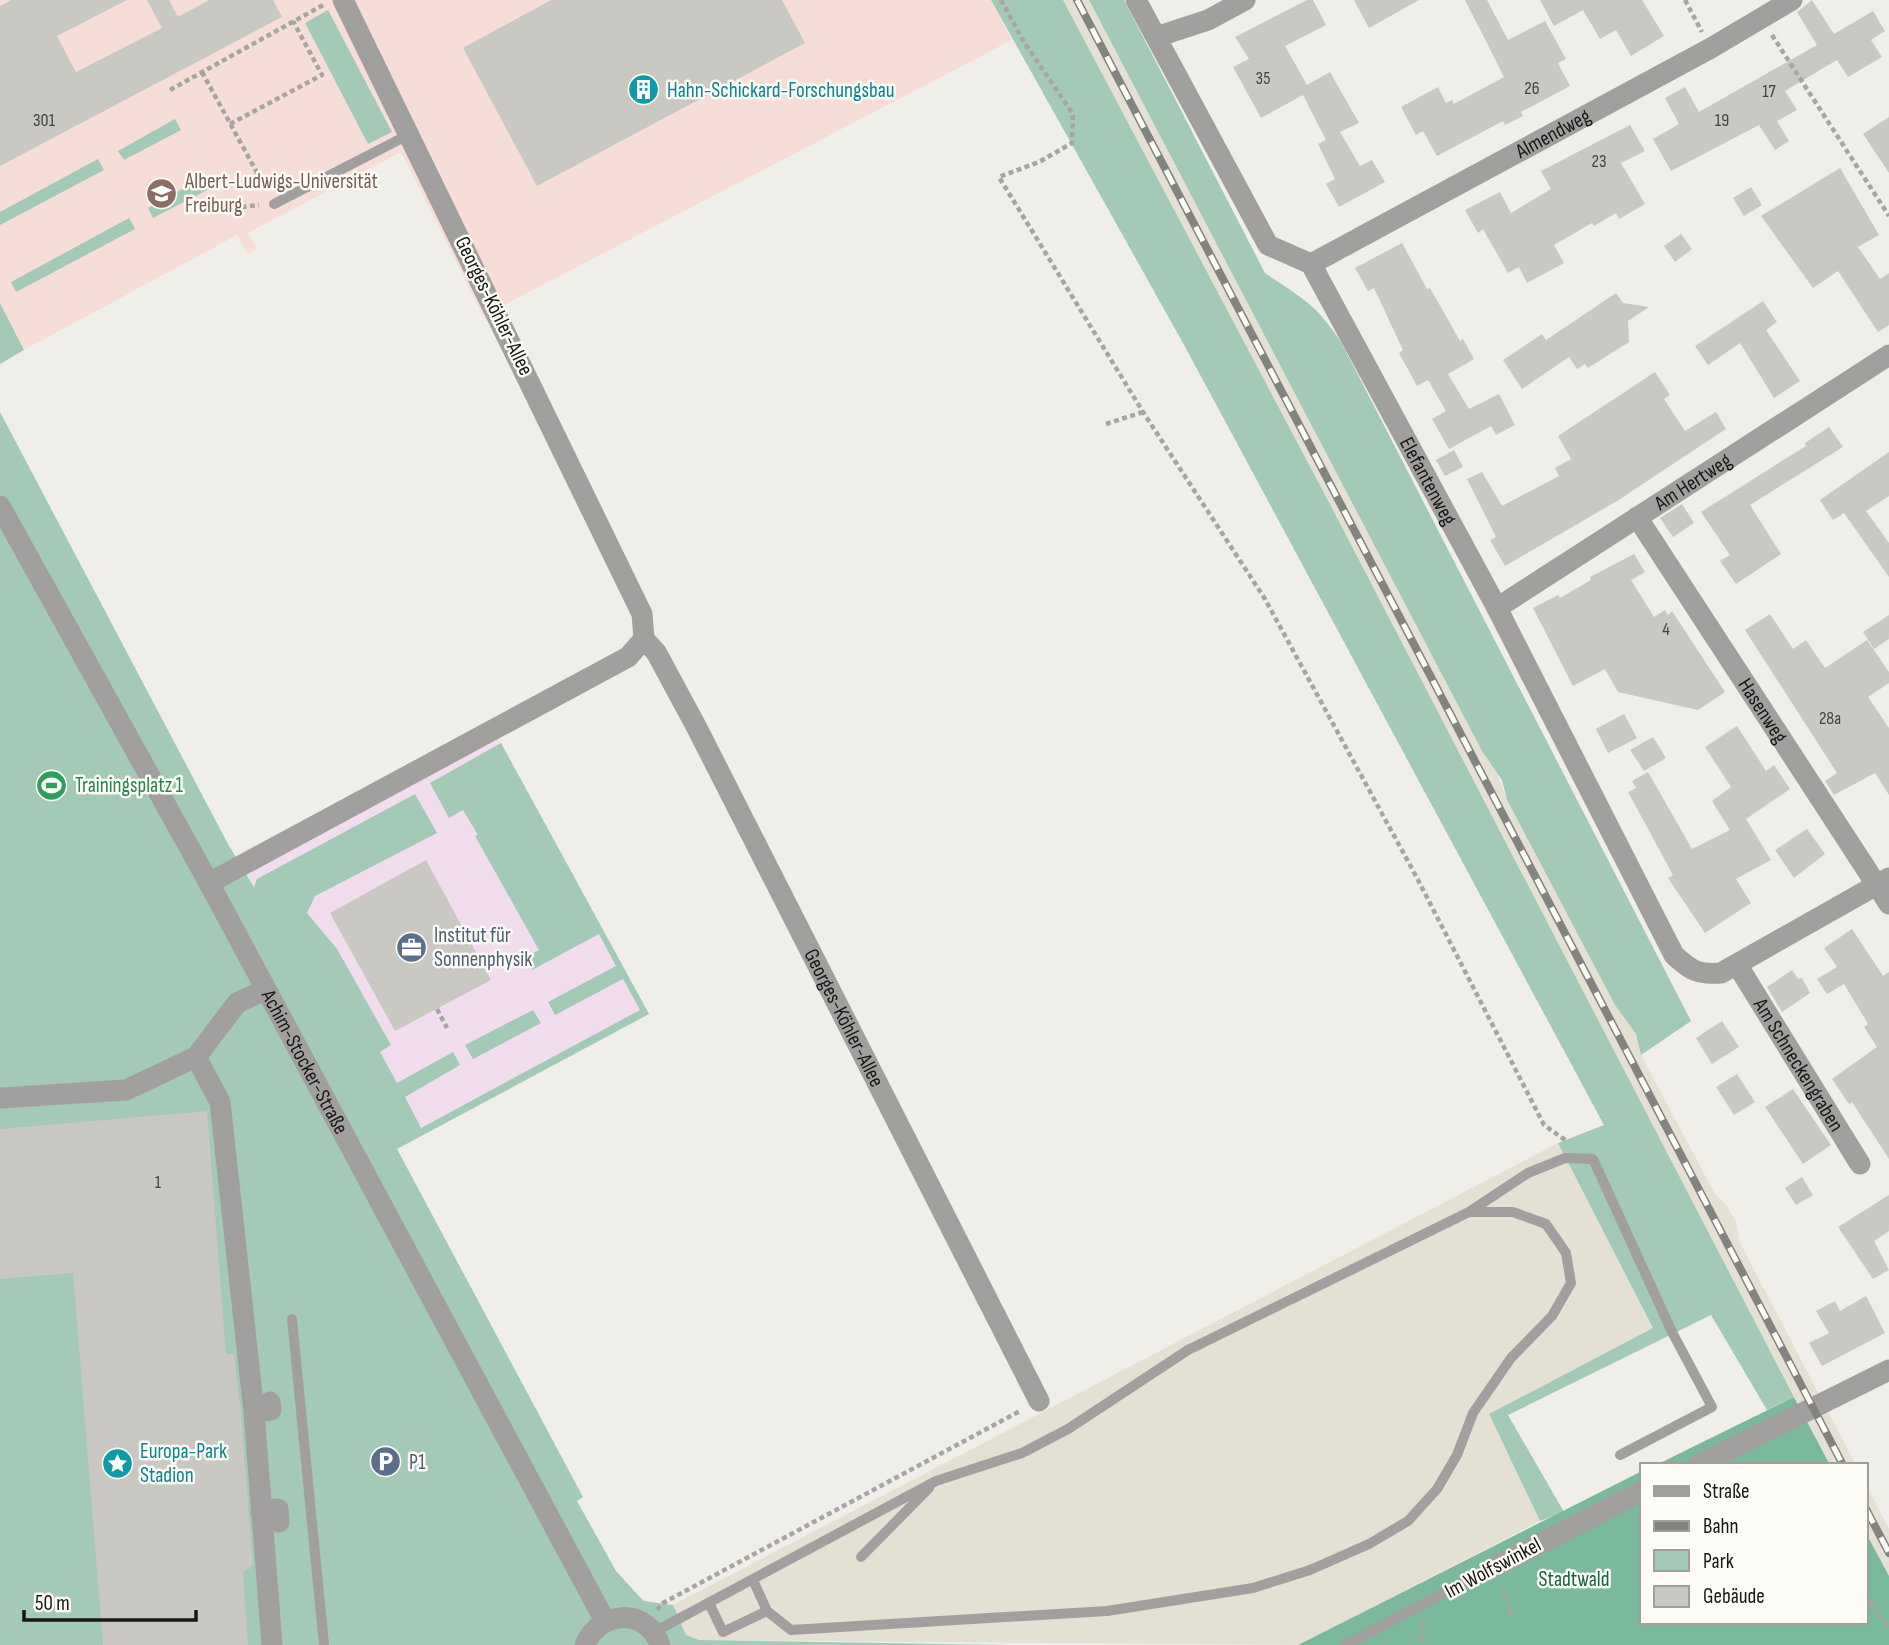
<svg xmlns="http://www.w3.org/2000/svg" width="1889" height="1645" font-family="'Sofia Sans Condensed',sans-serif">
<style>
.commercial{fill:#f1dded}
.built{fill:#e4e1d4}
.education{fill:#f7ddd8}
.green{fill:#a3c9b7}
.forest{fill:#7bb99d}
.building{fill:#c9c8c2}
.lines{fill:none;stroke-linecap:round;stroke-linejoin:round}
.path{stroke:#a6a5a1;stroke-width:4.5;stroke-dasharray:5 3.5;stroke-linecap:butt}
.lane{stroke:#a2a09e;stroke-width:10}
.street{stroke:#a2a09e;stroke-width:21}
.rail-casing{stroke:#83837f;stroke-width:8}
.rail{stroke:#fcfbf5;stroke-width:5;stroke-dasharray:16;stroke-linecap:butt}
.labels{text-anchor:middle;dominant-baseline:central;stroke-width:5;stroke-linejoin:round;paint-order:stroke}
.number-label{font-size:18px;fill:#444340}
.culture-label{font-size:21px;fill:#0d838f;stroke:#fcfbf5;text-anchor:start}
.street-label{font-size:21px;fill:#171715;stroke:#fcfbf5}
.education-label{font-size:21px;fill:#785e54;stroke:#fcfbf5;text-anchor:start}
.leisure-label{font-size:21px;fill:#27864d;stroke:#fcfbf5;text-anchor:start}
.service-label{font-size:21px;fill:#4e5e75;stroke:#fcfbf5;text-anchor:start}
.park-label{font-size:21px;fill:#156247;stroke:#fcfbf5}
</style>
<rect width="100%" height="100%" fill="#efeee8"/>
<polygon class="commercial" points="489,722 649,1014 397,1149 237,855"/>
<g class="built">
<polygon points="1063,0 1089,0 1482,751 1494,765 1507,800 1615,1005 1636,1034 1641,1055 1715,1194 1727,1206 1736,1222 1739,1241 1856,1465 1830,1465"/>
<polygon points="1558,1143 1653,1328 1489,1414 1540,1521 1298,1645 699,1640 686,1635 673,1605"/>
<polygon points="1866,1485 1889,1529 1889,1576 1866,1533"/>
</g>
<polygon class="education" points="0,0 991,0 1012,40 483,316 401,152 248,233 257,248 248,254 237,235 24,350 0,303"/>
<g class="green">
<polygon points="991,0 1063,0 1334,512 1794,1397 1767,1410 1711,1315 1508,1415 1564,1512 1540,1521 1489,1414 1653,1328 1558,1143 1604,1125 1183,343"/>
<path d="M1089 0H1124L1265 273C1303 299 1314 302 1341 342L1691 1021 1641 1055 1636 1034 1615 1005 1507 800 1502 780 1482 751Z"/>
<polygon points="328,10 392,132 368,144 305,23"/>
<polygon points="175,119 181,130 124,160 118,151"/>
<polygon points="98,159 104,170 0,225 0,212"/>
<polygon points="204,177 211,188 153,218 148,208"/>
<polygon points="129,218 135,229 16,292 11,282"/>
<polygon points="0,303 24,350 0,364"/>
<polygon points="0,412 228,844 254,887 257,879 415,794 437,833 315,896 307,913 337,949 391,1045 380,1052 397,1083 453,1052 460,1065 405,1097 421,1128 640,1010 623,979 555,1015 548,1002 616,966 599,934 532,970 526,957 539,950 475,836 478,835 463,810 449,818 430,783 501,743 649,1014 397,1149 583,1497 577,1501 616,1571 638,1595 644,1601 673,1605 686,1635 699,1640 1007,1645 0,1645"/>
<polygon points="533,1010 541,1023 473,1059 465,1045"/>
</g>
<g class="forest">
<polygon points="1794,1397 1830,1465 1656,1465"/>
<polygon points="1642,1471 1642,1622 1866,1622 1866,1533 1889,1576 1889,1645 1291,1645 1298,1645"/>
</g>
<g class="building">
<polygon points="11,0 127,0 57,36 76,72 162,28 147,0 169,0 178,17 209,0 273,0 282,17 0,166 0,6"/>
<polygon points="551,0 782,0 805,43 537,186 463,48"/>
<polygon points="1307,0 1313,0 1326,25 1285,46 1307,85 1330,72 1359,123 1340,132 1360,166 1372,160 1385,182 1339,207 1326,184 1335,179 1318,144 1326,140 1303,95 1261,118 1233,67 1249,59 1235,37"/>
<polygon points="1354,0 1419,0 1369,28"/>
<polygon points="1465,0 1487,0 1508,40 1545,21 1566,59 1558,63 1570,86 1521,112 1523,116 1505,125 1503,121 1437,156 1423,131 1416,135 1401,107 1438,87 1446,103 1452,100 1454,104 1504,77"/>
<polygon points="1540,0 1642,0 1664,36 1631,56 1616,30 1600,39 1583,10 1554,26"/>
<polygon points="1812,0 1834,34 1873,11 1885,31 1871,40 1882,57 1848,77 1837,60 1785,91 1797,110 1777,121 1789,141 1775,150 1759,125 1671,171 1653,139 1679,124 1665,98 1685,87 1699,112 1817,45 1797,12"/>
<polygon points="1889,117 1889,173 1863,134"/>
<polygon points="1630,125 1645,151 1621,163 1645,204 1619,219 1616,213 1594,226 1592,223 1554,245 1564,263 1527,283 1519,267 1508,273 1483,229 1478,233 1465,210 1500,192 1511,213 1551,189 1541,171"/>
<polygon points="1840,168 1879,235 1858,247 1880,279 1889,273 1889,325 1878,332 1838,271 1813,288 1761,216"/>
<polygon points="1751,187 1762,205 1744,216 1733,198"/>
<polygon points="1681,234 1692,249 1675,262 1664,246"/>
<polygon points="1402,243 1427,289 1430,288 1460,341 1463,339 1474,359 1448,374 1469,409 1499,394 1515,425 1496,435 1491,426 1449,449 1432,419 1446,411 1428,380 1417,386 1399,353 1403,350 1374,288 1368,291 1355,268"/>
<polygon points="1616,293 1623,303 1649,307 1628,321 1629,342 1588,368 1585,364 1577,369 1569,357 1522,389 1503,360 1542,334 1546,340"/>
<polygon points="1763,301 1777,322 1766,330 1800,381 1774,398 1740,343 1708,365 1695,346"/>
<polygon points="1655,372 1670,395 1664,399 1685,431 1716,412 1726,429 1617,501 1505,566 1490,540 1496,537 1467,479 1482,472 1502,506 1559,476 1555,468 1571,459 1558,436"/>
<polygon points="1829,427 1843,447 1750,505 1781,554 1736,584 1720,561 1730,555 1701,512 1806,446 1805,443"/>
<polygon points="1454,450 1463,467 1445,476 1436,460"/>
<polygon points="1889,452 1889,496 1866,511 1889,543 1889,577 1844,513 1833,520 1820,500"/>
<polygon points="1682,504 1694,523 1673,537 1660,518"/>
<polygon points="1634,554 1645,572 1631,580 1654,617 1665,610 1668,615 1672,611 1725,692 1698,710 1618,692 1605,669 1573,686 1533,608 1558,595 1560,598 1591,580 1590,577"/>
<polygon points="1770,614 1793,649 1806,640 1825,668 1867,640 1889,672 1889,683 1868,697 1889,728 1889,795 1875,773 1834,795 1825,781 1837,773 1745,630"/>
<polygon points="1889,615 1889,639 1874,649 1863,632"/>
<polygon points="1624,714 1637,738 1608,753 1596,729"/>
<polygon points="1737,726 1766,771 1774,765 1790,789 1746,819 1771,860 1736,879 1751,903 1705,933 1668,878 1673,875 1628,792 1636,788 1632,781 1648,772 1692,849 1730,830 1712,801 1731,787 1705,747"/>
<polygon points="1653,737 1666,758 1644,771 1630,750"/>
<polygon points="1807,829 1825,854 1794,878 1775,850"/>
<polygon points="426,860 491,980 395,1031 330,913"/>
<polygon points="1852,929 1883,976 1889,972 1889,1159 1852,1102 1849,1104 1832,1079 1877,1047 1864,1027 1868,1024 1844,984 1827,994 1817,979 1837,967 1824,948"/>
<polygon points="1792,970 1798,979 1802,978 1810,993 1782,1012 1767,987"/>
<polygon points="1722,1021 1739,1047 1712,1064 1696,1038"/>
<polygon points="1737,1074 1755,1102 1734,1115 1716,1087"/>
<polygon points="1793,1089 1831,1145 1803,1164 1765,1107"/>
<polygon points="207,1111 226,1354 234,1354 241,1413 253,1565 243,1572 248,1645 103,1645 73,1273 0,1279 0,1129"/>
<polygon points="1802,1177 1813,1195 1796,1205 1785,1188"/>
<polygon points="1889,1195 1889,1231 1874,1241 1889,1270 1873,1279 1838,1227"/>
<polygon points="1866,1296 1885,1333 1822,1366 1809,1343 1829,1333 1816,1311 1835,1301 1840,1311"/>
</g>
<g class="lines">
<g class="path">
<polyline points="1001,0 1024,42 1073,114 1072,143 1039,162 999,177 1143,412 1265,599 1416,876 1544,1125 1568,1142"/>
<polyline points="1685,0 1702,32"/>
<polyline points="1772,35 1889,216"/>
<polyline points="202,72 267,191"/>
<polyline points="170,90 325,4"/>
<polyline points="230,124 322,75 293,21"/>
<polyline points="233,208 259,205"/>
<polyline points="1106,424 1143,412"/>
<polyline points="437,1009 447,1028"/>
<polyline points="1502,1586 1511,1616"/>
<polyline points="1866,1593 1889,1630"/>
<polyline points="657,1610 663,1603 1020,1411"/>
<polyline points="1422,1620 1423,1645"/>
</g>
<g class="lane">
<polyline points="274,204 410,134"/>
<polyline points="292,1319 324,1645"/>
<polyline points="861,1557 929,1488"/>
<polyline points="710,1605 723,1632 767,1611 753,1580"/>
<polyline points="767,1611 791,1630 1107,1611 1253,1588 1310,1570 1369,1544 1408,1521 1437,1489 1457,1455 1473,1413 1511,1358 1552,1316 1571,1283 1566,1253 1546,1224 1513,1212 1469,1212"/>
<polyline points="654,1632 936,1481 1022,1453 1068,1429 1188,1350 1469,1212 1528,1173 1565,1158 1593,1159 1672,1332 1712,1407 1620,1455"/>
<polyline points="1345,1645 1496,1566"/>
</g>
<g class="street">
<path id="s1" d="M1136 0 1268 245 1311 264 1497 608 1674 955C1690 970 1698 975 1721 973L1889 878"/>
<polyline points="1156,37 1208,20 1245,0"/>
<path id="s2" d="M1311 264 1711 48 1792 0"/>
<path id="s3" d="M0 506 209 883 605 1621"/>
<path id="s4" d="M1637 517 1889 904"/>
<path id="s5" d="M1497 608 1889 355"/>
<path id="s6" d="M644 639 656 652 697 728 1039 1401"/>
<polyline points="209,883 628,657 644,639 642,614 343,0"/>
<path id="s7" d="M1738 966 1860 1164"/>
<polyline points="196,1057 220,1102 254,1412 272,1645"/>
<polyline points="0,1098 126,1090 196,1057 237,1003 264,990"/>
<polyline points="254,1412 271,1410 270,1402"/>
<polyline points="1698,1465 1889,1370"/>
<polyline points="261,1511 278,1509 279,1522"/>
<polyline points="1496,1566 1642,1491"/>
<path d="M585 1645C599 1610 647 1607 660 1645"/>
</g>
<defs>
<g id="rail">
<polyline points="1077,0 1843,1465"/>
<polyline points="1866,1509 1889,1553"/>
</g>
</defs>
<use href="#rail" class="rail-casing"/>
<use href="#rail" class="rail"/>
</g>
<defs>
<symbol id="building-disc" viewBox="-11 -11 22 22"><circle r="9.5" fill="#0f9aa8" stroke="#fcfbf5"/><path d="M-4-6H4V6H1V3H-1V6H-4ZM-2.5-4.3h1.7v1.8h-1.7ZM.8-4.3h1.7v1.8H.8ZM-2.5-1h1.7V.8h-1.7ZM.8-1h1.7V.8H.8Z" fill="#fff"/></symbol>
<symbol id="university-disc" viewBox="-11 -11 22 22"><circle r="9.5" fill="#8d6e63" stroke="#fcfbf5"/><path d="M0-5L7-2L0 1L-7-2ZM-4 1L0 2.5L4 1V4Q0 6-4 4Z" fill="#fff"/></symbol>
<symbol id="stadium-disc" viewBox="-11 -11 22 22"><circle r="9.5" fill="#2e9e5b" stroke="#fcfbf5"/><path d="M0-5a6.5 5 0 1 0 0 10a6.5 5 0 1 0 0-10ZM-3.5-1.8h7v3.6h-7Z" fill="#fff"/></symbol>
<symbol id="office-disc" viewBox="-11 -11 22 22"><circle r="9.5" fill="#5c6f8a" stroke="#fcfbf5"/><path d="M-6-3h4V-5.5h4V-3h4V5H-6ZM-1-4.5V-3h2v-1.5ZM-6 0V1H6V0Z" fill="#fff"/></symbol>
<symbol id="parking-disc" viewBox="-11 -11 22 22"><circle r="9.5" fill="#5c6f8a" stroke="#fcfbf5"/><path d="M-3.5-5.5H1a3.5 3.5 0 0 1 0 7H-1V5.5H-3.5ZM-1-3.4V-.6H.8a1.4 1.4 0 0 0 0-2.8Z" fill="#fff"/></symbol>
<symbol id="sight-disc" viewBox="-11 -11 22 22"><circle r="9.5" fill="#0f9aa8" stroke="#fcfbf5"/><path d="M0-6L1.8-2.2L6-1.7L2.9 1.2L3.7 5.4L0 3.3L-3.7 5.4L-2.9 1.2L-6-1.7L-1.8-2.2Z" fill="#fff"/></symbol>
</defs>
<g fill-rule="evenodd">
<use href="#building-disc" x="626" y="72" width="35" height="35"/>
<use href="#university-disc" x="144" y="176" width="35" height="35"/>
<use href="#stadium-disc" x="34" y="768" width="35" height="35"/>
<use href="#office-disc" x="394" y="930" width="35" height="35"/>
<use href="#parking-disc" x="368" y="1444" width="35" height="35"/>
<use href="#sight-disc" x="100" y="1446" width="35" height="35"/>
</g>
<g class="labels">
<g class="number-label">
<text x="1263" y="78">35</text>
<text x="1532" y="88">26</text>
<text x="1769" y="91">17</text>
<text x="44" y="120">301</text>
<text x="1722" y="120">19</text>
<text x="1599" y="161">23</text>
<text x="1666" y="629">4</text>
<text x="1830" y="718">28a</text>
<text x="158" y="1182">1</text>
</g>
<g class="culture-label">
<text x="667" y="90">Hahn-Schickard-Forschungsbau</text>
<text x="140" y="1451">Europa-Park<tspan x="140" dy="24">Stadion</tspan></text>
</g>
<g class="street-label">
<text stroke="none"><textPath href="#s2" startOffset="275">Almendweg</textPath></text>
<text transform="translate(494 306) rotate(64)">Georges-Köhler-Allee</text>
<text stroke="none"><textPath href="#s5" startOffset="233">Am Hertweg</textPath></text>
<text stroke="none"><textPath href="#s1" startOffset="572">Elefantenweg</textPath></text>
<text stroke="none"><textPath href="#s4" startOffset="231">Hasenweg</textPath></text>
<text stroke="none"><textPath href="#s6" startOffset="429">Georges-Köhler-Allee</textPath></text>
<text stroke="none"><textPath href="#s3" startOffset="634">Achim-Stocker-Straße</textPath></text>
<text stroke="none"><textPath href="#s7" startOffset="116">Am Schneckengraben</textPath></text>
<text transform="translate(1493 1568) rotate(-28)">Im Wolfswinkel</text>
</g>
<g class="education-label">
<text x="185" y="181">Albert-Ludwigs-Universität<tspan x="185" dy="24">Freiburg</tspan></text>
</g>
<g class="leisure-label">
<text x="75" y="785">Trainingsplatz 1</text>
</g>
<g class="service-label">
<text x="434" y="935">Institut für<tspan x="434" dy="24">Sonnenphysik</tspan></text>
<text x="409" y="1462">P1</text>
</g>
<g class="park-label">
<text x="1574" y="1579">Stadtwald</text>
</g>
</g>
<rect x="1640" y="1463" width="228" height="161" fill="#fcfbf5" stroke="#a0a09b" stroke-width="2"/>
<rect x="1654" y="1486" width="35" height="10" fill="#a2a09e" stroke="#a0a09b" stroke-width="2"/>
<text x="1703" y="1498" font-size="21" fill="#171715">Straße</text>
<rect x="1654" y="1521" width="35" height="10" fill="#83837f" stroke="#a0a09b" stroke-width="2"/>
<text x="1703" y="1533" font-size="21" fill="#171715">Bahn</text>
<rect x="1654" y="1550" width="35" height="21" fill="#a3c9b7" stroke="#a0a09b" stroke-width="2"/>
<text x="1703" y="1568" font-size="21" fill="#171715">Park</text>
<rect x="1654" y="1586" width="35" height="21" fill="#c9c8c2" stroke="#a0a09b" stroke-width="2"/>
<text x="1703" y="1603" font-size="21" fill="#171715">Gebäude</text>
<path d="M24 1610v10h172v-10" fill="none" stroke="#171715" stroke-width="3.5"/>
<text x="35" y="1610" font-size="21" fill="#171715" stroke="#fcfbf5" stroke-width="5" paint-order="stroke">50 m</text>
</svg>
